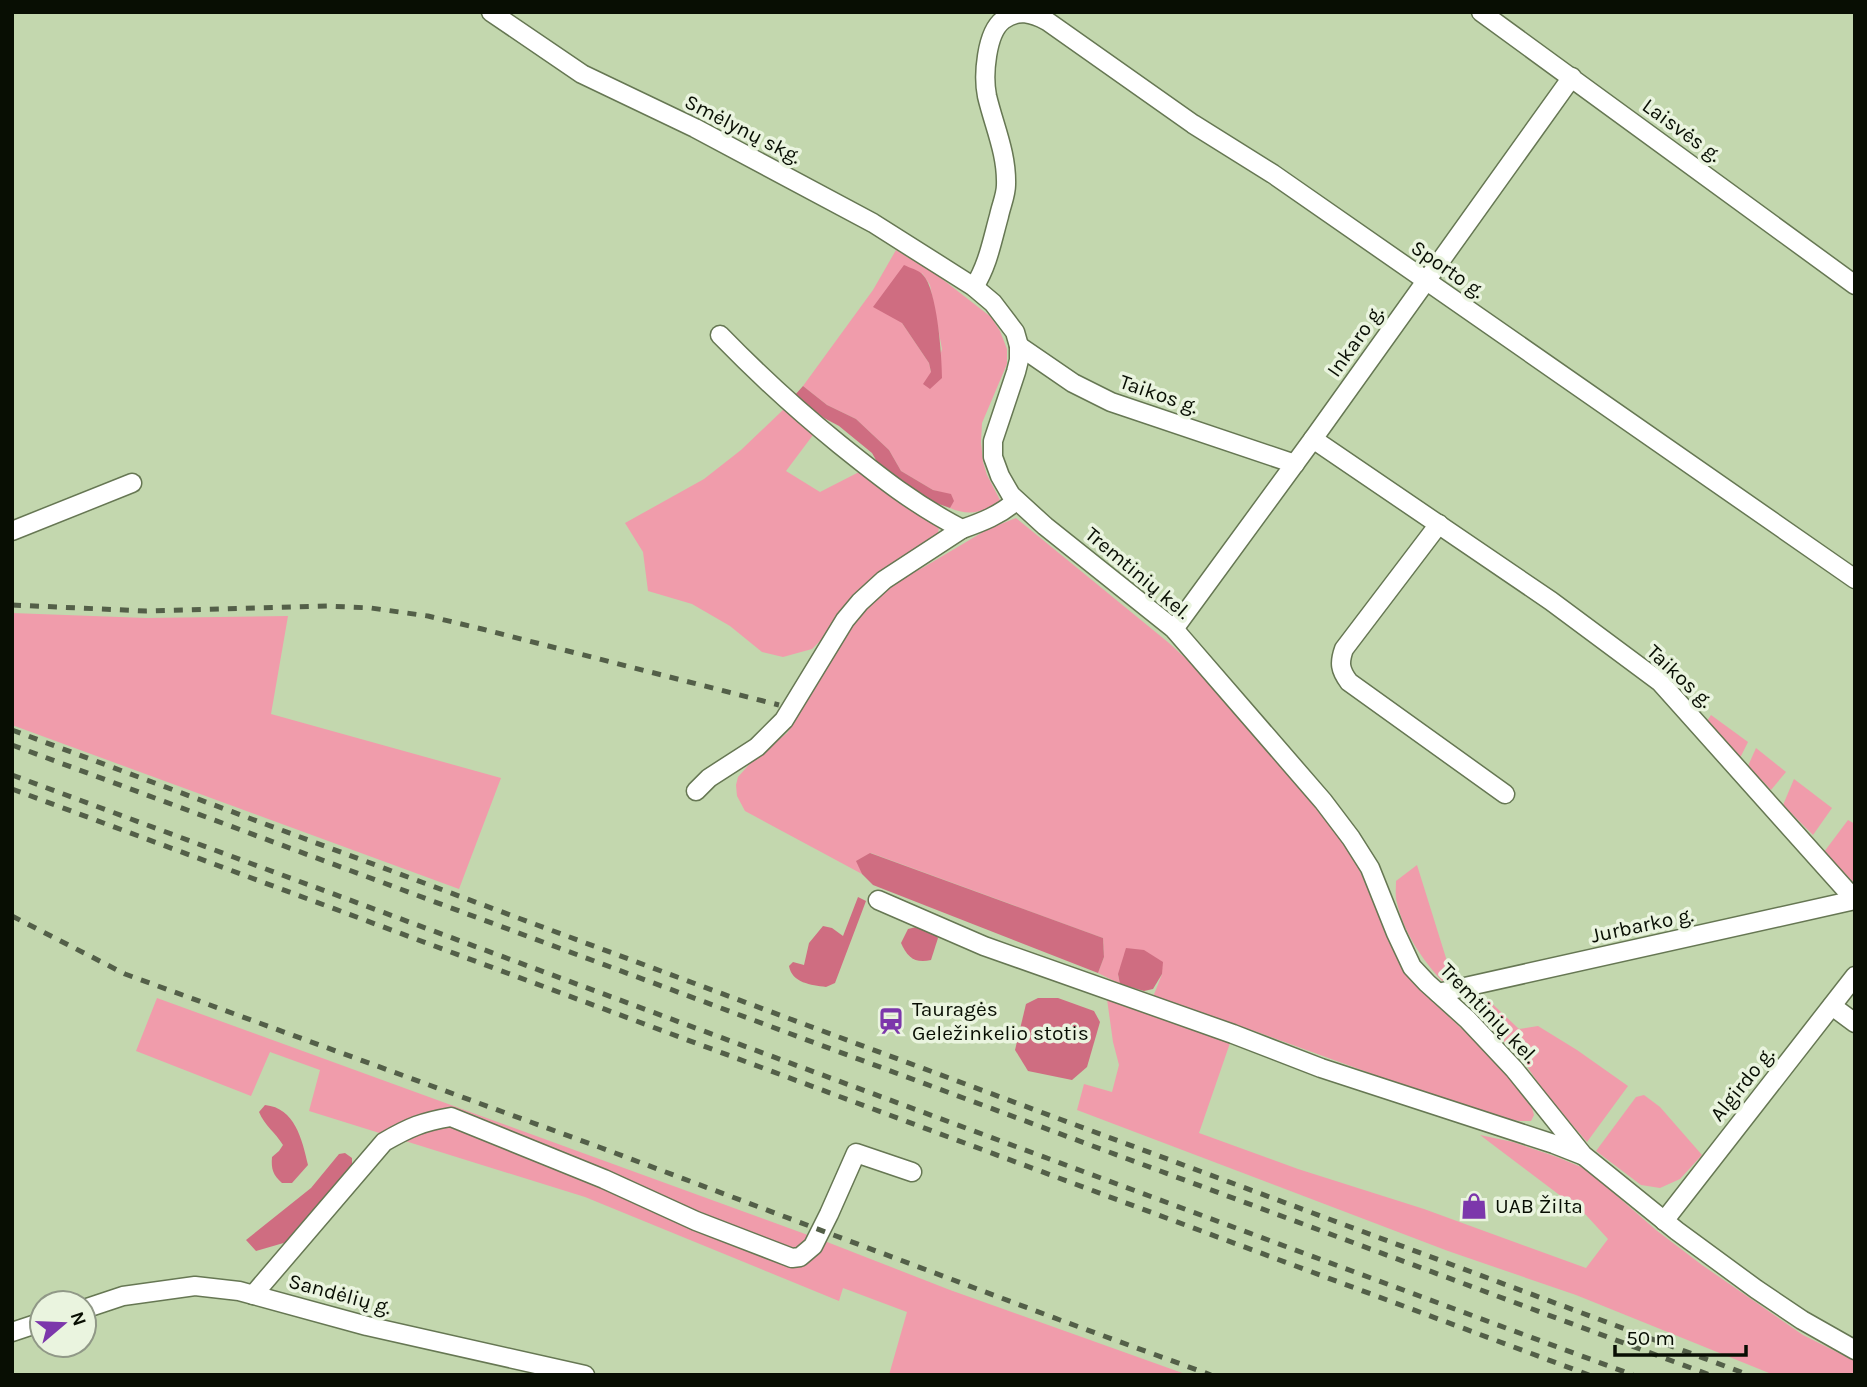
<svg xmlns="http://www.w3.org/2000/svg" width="1867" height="1387" font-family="Karla,sans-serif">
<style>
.green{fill:#f09cab;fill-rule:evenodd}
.forest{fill:#cf6d81}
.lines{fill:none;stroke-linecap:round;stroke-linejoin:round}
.minor-casing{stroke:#667753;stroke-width:21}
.minor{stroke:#fff;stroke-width:18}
.rail{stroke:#535f48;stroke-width:5;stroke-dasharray:9 9;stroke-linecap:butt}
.labels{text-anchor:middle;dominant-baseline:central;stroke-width:7;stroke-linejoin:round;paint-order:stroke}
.street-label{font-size:21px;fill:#080e03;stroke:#eaf4df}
.poi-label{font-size:21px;fill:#080e03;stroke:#eaf4df;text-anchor:start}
</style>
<rect width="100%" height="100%" fill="#c3d7ae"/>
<g class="green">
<path d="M896 250 937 275 991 317 1000 331 1007 349V364L982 423 981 442 983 462 987 475 1000 500C985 513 968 516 950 508L953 501 951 495 933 490 901 471 889 450 856 419 827 405 803 386 873 290ZM922 273 930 285 942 349 930 389 931 372 929 363 902 323Z"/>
<polygon points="784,409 813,435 786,471 820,492 861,471 912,511 939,527 938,533 889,566 855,596 827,634 812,649 783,657 762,652 730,626 692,604 648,591 643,552 625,523 704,479 741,450"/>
<polygon points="1016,518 1169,643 1195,667 1256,735 1314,804 1354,858 1403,968 1412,982 1496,1061 1532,1108 1534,1115 1531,1121 1520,1121 1496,1117 1430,1095 1260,1033 1153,997 1162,974 1118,974 1120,984 1098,973 1104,957 1103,938 871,853 857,861 862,874 745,811 737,796 736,785 738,777 754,759 787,733 795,721 813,683 846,629 887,587 924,567 988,529"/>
<polygon points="12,613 146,618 288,616 271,714 501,778 459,889 12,725"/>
<polygon points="1711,715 1748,742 1740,758 1707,721"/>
<polygon points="1756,748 1786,772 1771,790 1748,766"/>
<polygon points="1794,779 1832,808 1813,835 1783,805"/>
<polygon points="1848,820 1855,824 1855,884 1824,852"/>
<path d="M1417 865 1451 974 1449 978 1442 981C1422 959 1404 933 1397 903 1395 897 1396 888 1396 881Z"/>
<polygon points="1485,997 1519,1029 1538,1026 1577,1050 1628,1086 1587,1142 1548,1097 1521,1058 1475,1013 1472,1004 1476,999"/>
<polygon points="157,998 827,1242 950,1290 1188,1375 889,1375 907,1312 843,1288 839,1301 585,1197 309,1111 320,1070 270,1052 251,1096 136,1051"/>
<polygon points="1107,999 1230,1043 1199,1133 1298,1169 1424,1209 1586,1268 1608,1239 1586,1215 1480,1135 1513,1142 1557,1157 1586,1169 1656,1230 1702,1265 1803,1335 1855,1361 1855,1375 1774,1375 1576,1295 1448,1251 1077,1110 1084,1084 1112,1092 1119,1065 1113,1042"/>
<polygon points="1644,1095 1660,1107 1702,1155 1680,1179 1660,1188 1641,1185 1596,1151 1636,1097"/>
</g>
<g class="forest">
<path d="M904 265C910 268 919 270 923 275 937 289 942 356 942 378L930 389 923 384 931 372 929 363 902 323 873 307Z"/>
<polygon points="803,386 827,405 856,419 889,450 901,471 933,490 951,494 954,501 950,508 925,499 880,467 872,453 839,426 824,418 795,395"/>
<polygon points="870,853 1103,938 1104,957 1098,973 873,885 862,874 856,861"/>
<path d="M858 897 866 901 835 983 826 987C811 985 792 983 789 966L793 962 804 965 809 943 823 926 832 928 843 936Z"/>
<path d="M916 927 933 931 938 938 931 960C915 964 907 957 901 943L908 929Z"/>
<polygon points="1126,948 1144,950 1163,962 1162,974 1153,989 1144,991 1120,984 1118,974"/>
<polygon points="1038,998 1058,998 1094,1011 1100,1022 1087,1067 1072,1080 1028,1071 1015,1050 1026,1004"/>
<path d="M265 1105C295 1108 302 1139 308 1165L292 1183H282C273 1175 271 1169 272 1157L279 1151 283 1145C275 1132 265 1126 259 1112Z"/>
<polygon points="345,1153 352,1158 352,1166 287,1242 256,1251 246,1240 311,1188 339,1154"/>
</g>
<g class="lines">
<defs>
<g id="minor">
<polyline points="491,12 582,74 695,128 873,223 974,287 993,303 1015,332 1019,346 1019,360 1016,372 993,441 993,457 1000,476 1011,495 1045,526 1174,629 1323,801 1351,838 1370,868 1396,933 1412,967 1427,983 1468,1020 1514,1069 1583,1155 1677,1231 1756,1289 1802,1320 1855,1350"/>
<polyline points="1481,12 1855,285"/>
<path d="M974 287C988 265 992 241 999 216 1001 206 1006 195 1006 185 1007 153 994 126 987 96 983 76 986 33 1003 20 1018 9 1032 13 1047 21L1193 124 1273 174 1855 579"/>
<path d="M720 335C758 374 797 410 839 444 880 477 915 505 962 529 982 522 1000 515 1016 501"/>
<polyline points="1019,346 1073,383 1111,402 1295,464"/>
<polyline points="1313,439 1551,601 1660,682 1855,900"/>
<path d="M1439 524 1344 649C1339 663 1340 670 1349 682L1505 794"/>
<polyline points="12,531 132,483"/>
<polyline points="1174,629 1313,439 1572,77"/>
<polyline points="696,791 709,778 757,747 784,720 845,620 860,602 884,580 962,529"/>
<polyline points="878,900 984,946 1233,1034 1321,1068 1554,1144 1582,1155"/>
<polyline points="1438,993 1855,900"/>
<polyline points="1832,1006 1855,1023"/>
<polyline points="1664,1221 1855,976"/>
<path d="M253 1295 384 1142C410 1127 422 1122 451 1117L604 1179 696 1221 792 1258 800 1257 813 1246 829 1214 856 1153 912 1172"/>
<polyline points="84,1309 123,1296 195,1286 239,1291 367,1326 585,1375"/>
<polyline points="12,1332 42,1322"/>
</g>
</defs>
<use href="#minor" class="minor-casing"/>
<use href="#minor" class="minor"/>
<g class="rail">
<polyline points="12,605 146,611 327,606 371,608 428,616 482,629 779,705"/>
<polyline points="12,730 1749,1375"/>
<polyline points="12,745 1710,1375"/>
<polyline points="12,775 1633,1375"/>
<polyline points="12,789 1589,1375"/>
<polyline points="12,916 125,974 599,1147 1060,1320 1211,1375"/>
</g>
</g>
<defs>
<symbol id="station-bare" viewBox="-9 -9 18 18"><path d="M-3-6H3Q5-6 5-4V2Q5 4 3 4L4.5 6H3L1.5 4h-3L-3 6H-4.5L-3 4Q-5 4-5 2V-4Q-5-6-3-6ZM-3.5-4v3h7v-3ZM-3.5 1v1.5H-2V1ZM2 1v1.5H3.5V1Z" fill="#7c37ab" stroke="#eaf4df" stroke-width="2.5" paint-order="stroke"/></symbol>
<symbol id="shop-bare" viewBox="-9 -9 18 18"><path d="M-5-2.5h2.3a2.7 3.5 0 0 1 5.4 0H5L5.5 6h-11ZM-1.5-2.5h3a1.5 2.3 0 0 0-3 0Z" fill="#7c37ab" stroke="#eaf4df" stroke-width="2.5" paint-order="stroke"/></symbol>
</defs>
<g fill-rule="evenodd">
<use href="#station-bare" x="872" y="1002" width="38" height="38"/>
<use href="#shop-bare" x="1455" y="1187" width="38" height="38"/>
</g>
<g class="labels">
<g class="street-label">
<text transform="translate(743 129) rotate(27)">Smėlynų skg.</text>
<text transform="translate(1682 130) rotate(36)">Laisvės g.</text>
<text transform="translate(1448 269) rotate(35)">Sporto g.</text>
<text transform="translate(1355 341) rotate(-55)">Inkaro g.</text>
<text transform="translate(1159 394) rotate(19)">Taikos g.</text>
<text transform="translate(1138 573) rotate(40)">Tremtinių kel.</text>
<text transform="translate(1680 676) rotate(43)">Taikos g.</text>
<text transform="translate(1642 925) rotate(-12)">Jurbarko g.</text>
<text transform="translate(1489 1013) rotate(46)">Tremtinių kel.</text>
<text transform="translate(1742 1084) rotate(-51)">Algirdo g.</text>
<text transform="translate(340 1294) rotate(15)">Sandėlių g.</text>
</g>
<g class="poi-label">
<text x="912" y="1009">Tauragės<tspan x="912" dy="24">Geležinkelio stotis</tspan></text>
<text x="1495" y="1206">UAB Žilta</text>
</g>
</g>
<rect width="1867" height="1387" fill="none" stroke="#080e03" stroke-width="28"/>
<g transform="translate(63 1324) rotate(71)"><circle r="33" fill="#eaf4df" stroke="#909887" stroke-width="2"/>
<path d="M0-5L12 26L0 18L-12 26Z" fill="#7c37ab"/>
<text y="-10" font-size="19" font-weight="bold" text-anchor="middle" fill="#080e03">N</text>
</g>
<path d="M1615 1345v10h131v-10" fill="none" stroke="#080e03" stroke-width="3.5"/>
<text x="1626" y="1345" font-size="21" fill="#080e03" stroke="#eaf4df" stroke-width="5" paint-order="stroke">50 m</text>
</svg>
